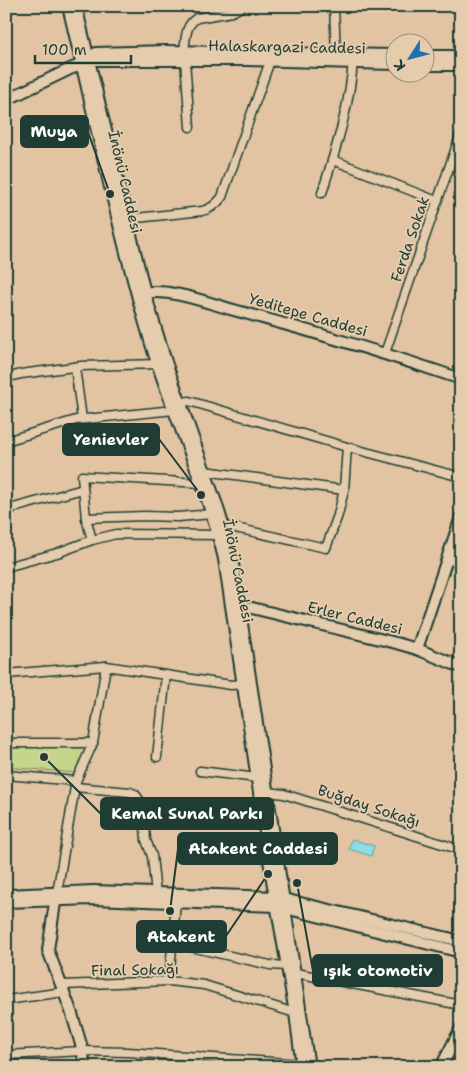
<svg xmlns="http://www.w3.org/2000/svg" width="467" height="1073" font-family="'Shantell Sans',sans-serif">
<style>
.green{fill:#c4d68a;stroke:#728a5f}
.water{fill:#8cdde5;stroke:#609d9e}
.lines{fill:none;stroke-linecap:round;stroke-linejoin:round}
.street-casing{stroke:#1f3d34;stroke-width:11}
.secondary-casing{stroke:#1f3d34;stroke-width:14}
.street{stroke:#e5ccad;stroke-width:8}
.secondary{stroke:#e5ccad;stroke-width:10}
.labels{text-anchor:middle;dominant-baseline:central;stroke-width:4;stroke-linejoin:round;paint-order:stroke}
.street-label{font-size:15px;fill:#1f3d34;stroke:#e5ccad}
.leader{fill:none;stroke:#1f3d34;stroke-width:2}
.callout-dot{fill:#1f3d34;stroke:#e5ccad;stroke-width:2}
.callout{fill:#1f3d34;stroke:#1f3d34;stroke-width:2}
.callout-label{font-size:16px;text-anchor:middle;font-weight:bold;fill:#fff}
</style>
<rect width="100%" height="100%" fill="#e2c4a3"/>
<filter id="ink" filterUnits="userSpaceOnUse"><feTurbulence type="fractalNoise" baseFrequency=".02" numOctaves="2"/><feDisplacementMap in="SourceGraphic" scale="10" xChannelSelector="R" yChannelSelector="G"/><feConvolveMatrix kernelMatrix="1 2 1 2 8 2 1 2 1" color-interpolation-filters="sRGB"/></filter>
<g filter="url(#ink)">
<polygon class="green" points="6,745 85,748 78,773 6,767"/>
<polygon class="water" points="352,839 374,846 371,856 349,849"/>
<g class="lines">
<defs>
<g id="street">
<polyline points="334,6 336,54"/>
<path d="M184 51C186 38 185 25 197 18L232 12 243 6"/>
<polyline points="185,60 190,127"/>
<polyline points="333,160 437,201"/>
<path d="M322 193C335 152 351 102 353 59"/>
<path d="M127 219 202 211C211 209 217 204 222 197L270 61"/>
<polyline points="385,353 461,133"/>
<polyline points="75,367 82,419"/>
<polyline points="6,378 21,374 81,366 161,364"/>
<polyline points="181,403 189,401 347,447 461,477"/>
<polyline points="6,441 76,420 174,410"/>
<polyline points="205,471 344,490"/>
<polyline points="6,510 83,489"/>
<polyline points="86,518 145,516 178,517 212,514"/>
<polyline points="224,527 240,529 326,548 338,515 344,490 347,447"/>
<polyline points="92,540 116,534 218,535"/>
<polyline points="447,558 461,564"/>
<polyline points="6,567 57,553 92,540 86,518 82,476 200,483"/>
<polyline points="6,674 106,666 231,685 242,684"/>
<polyline points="6,743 93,743"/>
<polyline points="157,757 166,675"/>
<polyline points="200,771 257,778"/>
<polyline points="6,775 76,781"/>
<polyline points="75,787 130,792 135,794 143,805 146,840 152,856 156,894"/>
<polyline points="268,792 284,794 461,850"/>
<polyline points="57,893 76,781 93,743 106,666"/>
<polyline points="173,943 270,965 286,966"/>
<polyline points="296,973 461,1005"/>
<polyline points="169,981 176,903"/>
<polyline points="62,985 169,981 204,985 295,1013"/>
<polyline points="6,1000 64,992"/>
<polyline points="6,1055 83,1051 128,1052 302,1064"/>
<polyline points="197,1056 197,1067"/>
</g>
<g id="secondary">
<path d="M68 6C95 119 118 233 151 344 173 417 207 485 224 559L273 886 295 1013 302 1067"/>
<polyline points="76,6 145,293 166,362 217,505 231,551 309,1067"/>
<polyline points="96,53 166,51 394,55"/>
<polyline points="424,56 461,56"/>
<polyline points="424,65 461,65"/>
<polyline points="6,100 70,69 94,60 248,60 394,64"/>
<path d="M145 293C167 288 207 302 230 309 308 330 385 353 461 379"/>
<polyline points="233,606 252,608 396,643 417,649 461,667"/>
<polyline points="417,649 461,517"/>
<polyline points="6,895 93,891 275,897 461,941"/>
<polyline points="56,896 48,950 71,1011 83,1051 84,1067"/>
<polyline points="6,902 93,899 277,906 461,952"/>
<polyline points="441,1067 461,1028"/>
</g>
</defs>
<use href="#street" class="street-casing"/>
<use href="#secondary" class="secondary-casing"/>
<use href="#street" class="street"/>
<use href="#secondary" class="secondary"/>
</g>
</g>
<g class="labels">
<g class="street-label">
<text transform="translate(287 47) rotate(1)">Halaskargazi Caddesi</text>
<text transform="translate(125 182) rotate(77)">İnönü Caddesi</text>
<text transform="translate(410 239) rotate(-71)">Ferda Sokak</text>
<text transform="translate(308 315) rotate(16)">Yeditepe Caddesi</text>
<text transform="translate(238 571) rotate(79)">İnönü Caddesi</text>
<text transform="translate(355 618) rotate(14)">Erler Caddesi</text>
<text transform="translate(369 806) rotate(18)">Buğday Sokağı</text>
<text transform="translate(135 970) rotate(-1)">Final Sokağı</text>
</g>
</g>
<path class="leader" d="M110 194L88 132M201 495L159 439M44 757L101 814M170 911L178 849M268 874L226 936M297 883L313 971"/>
<g class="callout-dot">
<circle cx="110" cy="194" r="5"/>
<circle cx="201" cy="495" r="5"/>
<circle cx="44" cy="757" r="5"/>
<circle cx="170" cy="911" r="5"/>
<circle cx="268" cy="874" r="5"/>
<circle cx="297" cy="883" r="5"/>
</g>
<g class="callout">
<rect x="21" y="116" width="67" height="31" rx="5"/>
<rect x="63" y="424" width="96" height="31" rx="5"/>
<rect x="101" y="798" width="172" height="31" rx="5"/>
<rect x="178" y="833" width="159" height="31" rx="5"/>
<rect x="137" y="921" width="89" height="31" rx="5"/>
<rect x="313" y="955" width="129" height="31" rx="5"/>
</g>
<g class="callout-label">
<text x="54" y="137">Muya</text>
<text x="111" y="445">Yenievler</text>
<text x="187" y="819">Kemal Sunal Parkı</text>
<text x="258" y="854">Atakent Caddesi</text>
<text x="181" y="942">Atakent</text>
<text x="378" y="976">ışık otomotiv</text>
</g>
<rect width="467" height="1073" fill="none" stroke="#e5ccad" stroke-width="25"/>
<rect x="12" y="12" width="442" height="1048" fill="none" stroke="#1f3d34" stroke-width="2" filter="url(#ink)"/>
<g transform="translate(410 58) rotate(234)"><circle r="24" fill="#e5ccad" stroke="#96937d"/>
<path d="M0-4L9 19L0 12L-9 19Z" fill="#1f6fb2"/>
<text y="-8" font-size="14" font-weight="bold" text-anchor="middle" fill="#1f3d34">K</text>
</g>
<path d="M35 55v8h96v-8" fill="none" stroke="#1f3d34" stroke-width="2.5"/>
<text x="42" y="55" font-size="15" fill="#1f3d34" stroke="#e5ccad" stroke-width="4" paint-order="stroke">100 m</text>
</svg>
